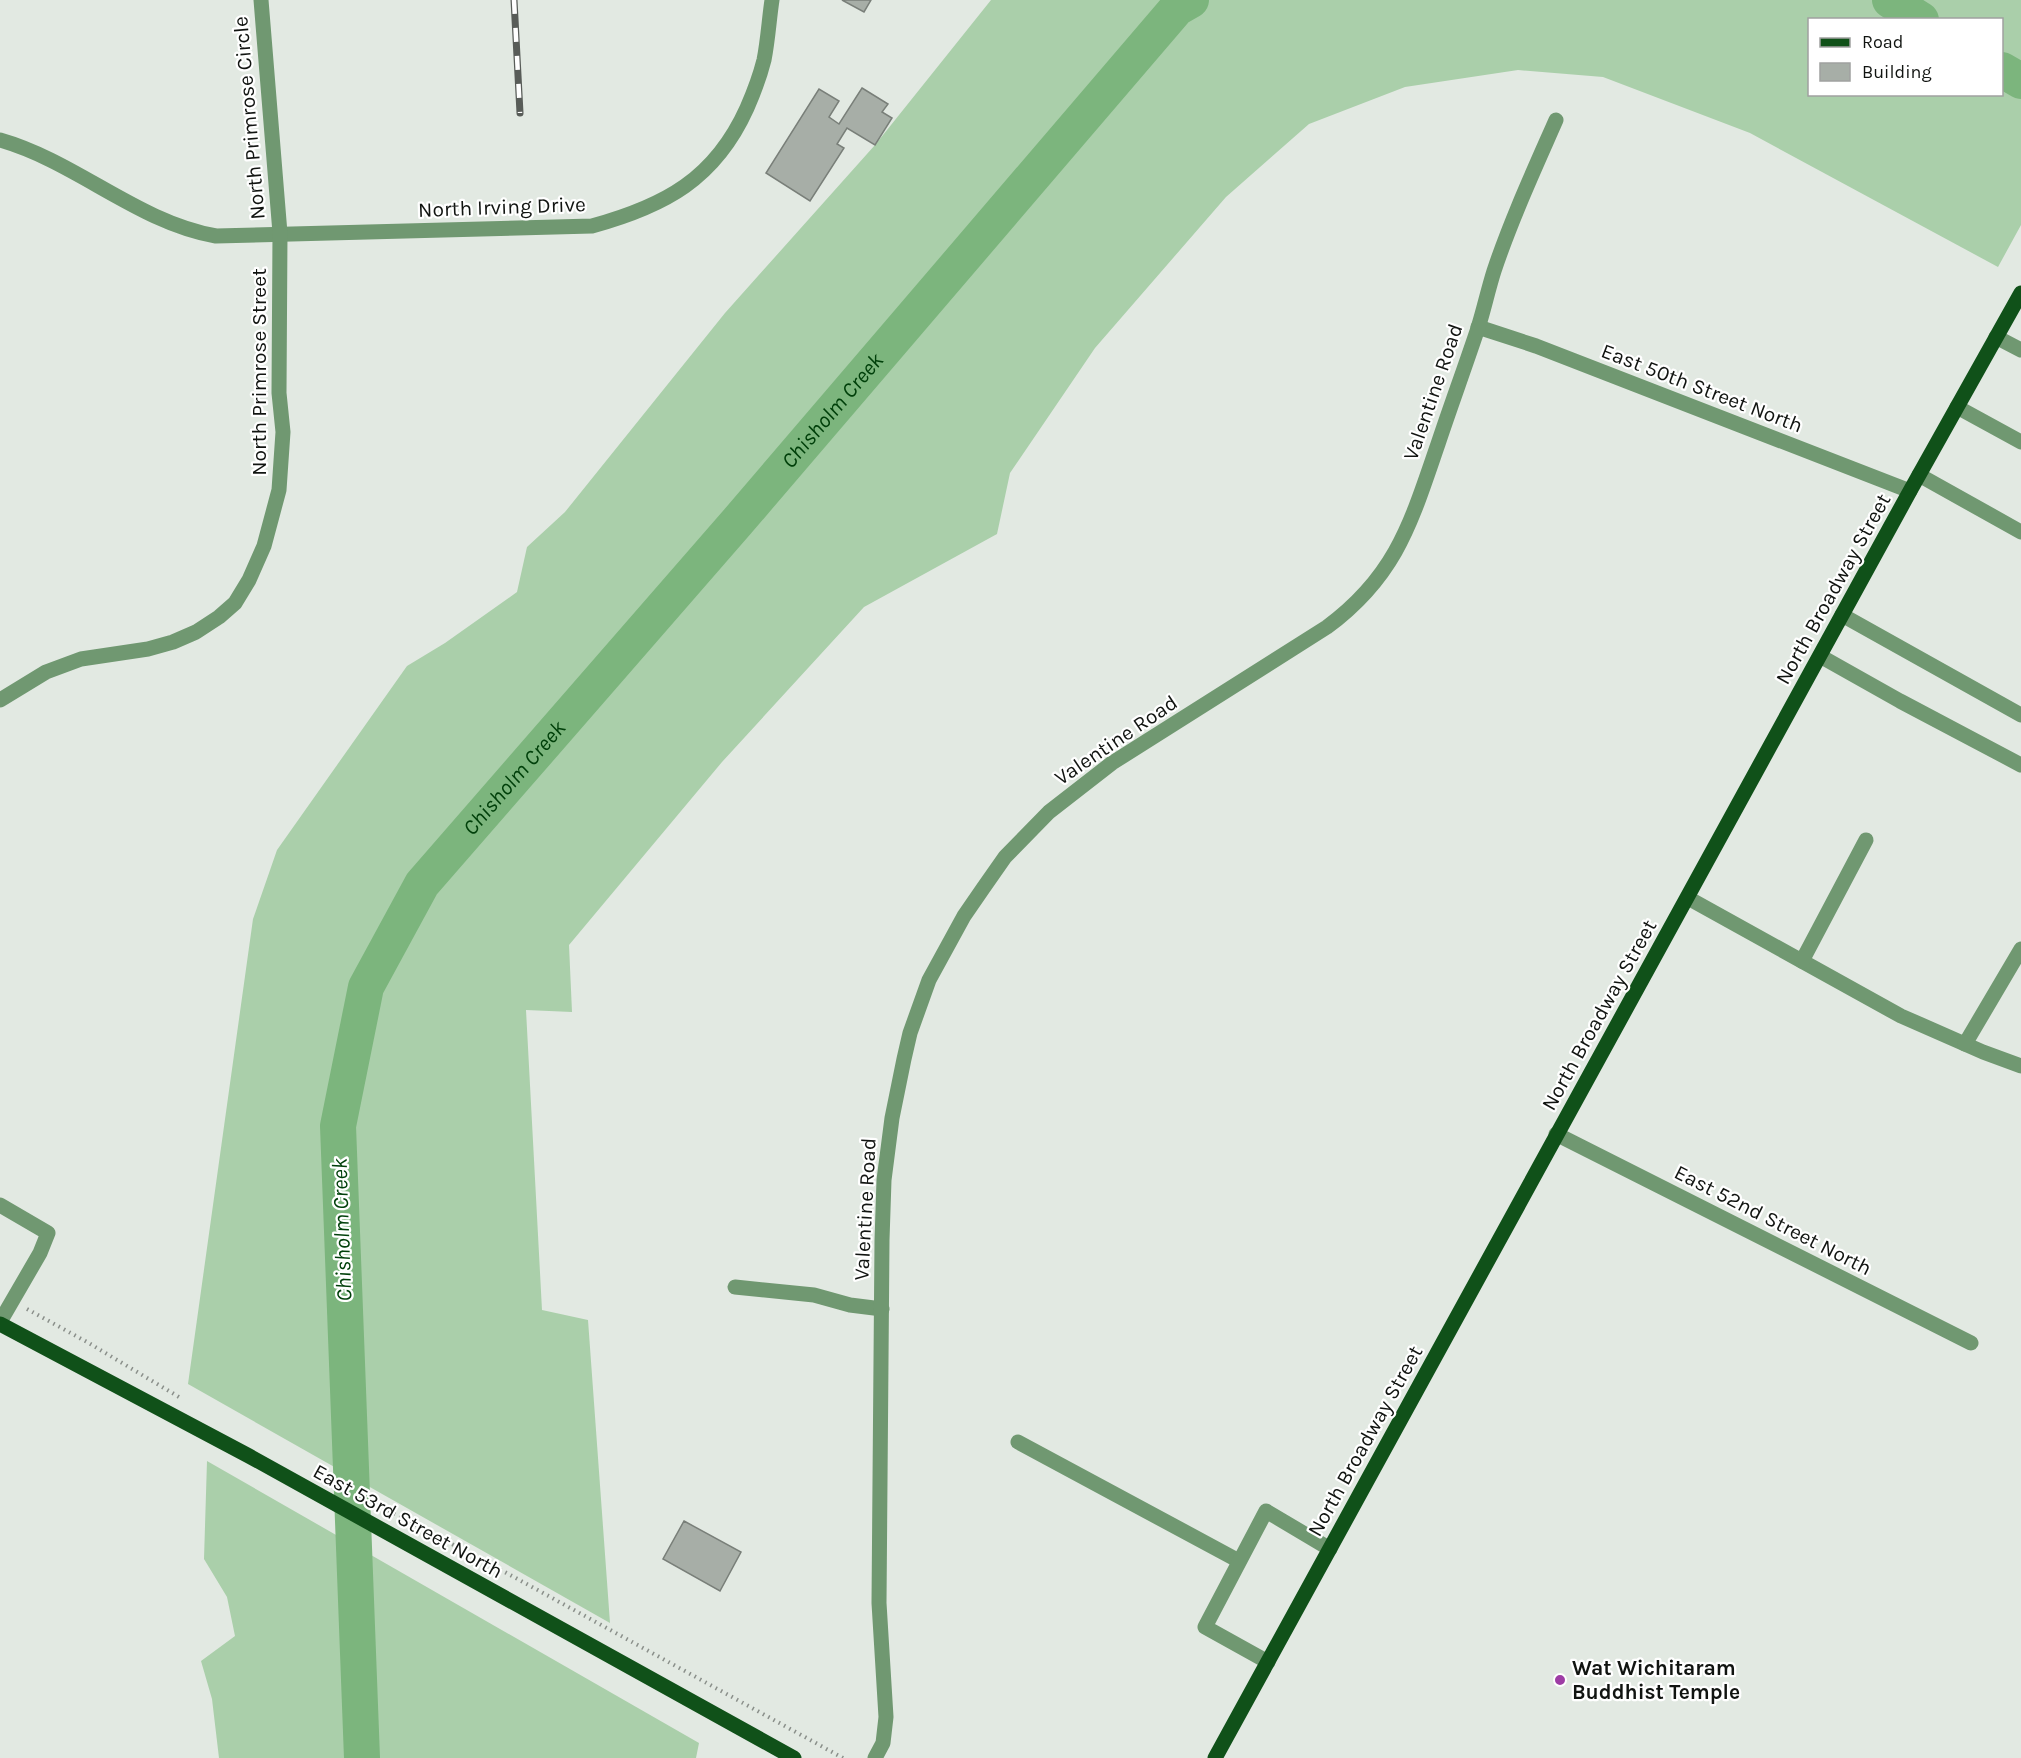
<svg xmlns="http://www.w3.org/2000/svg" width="2021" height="1758" font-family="Karla,sans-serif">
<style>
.grass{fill:#aacfaa;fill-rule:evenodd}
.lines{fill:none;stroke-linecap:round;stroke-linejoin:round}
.river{stroke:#7cb57d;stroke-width:36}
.building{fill:#a7aea7;stroke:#797f79;stroke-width:1.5}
.path{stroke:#8a8f8a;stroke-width:4;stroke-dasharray:1.5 4.5;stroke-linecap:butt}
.minor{stroke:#709871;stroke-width:15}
.major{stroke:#105119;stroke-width:15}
.rail-casing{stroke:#585c58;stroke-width:7}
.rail{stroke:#fff;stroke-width:4.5;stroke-dasharray:14;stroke-linecap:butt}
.poi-dot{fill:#9e3da5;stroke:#fff;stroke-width:2}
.labels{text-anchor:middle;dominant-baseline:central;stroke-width:4.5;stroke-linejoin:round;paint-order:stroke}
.street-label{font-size:21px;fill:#111411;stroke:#fff}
.poi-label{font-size:21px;font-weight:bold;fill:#111411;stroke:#fff;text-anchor:start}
.water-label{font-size:22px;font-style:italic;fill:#00400a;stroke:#fff}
</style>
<rect width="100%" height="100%" fill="#e2e9e2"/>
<g class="grass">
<path d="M991 0H2021V225L1998 267 1750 133 1603 77 1518 70 1405 87 1309 124 1226 197 1095 348 1010 473 997 534 864 607 722 762 569 945 572 1012 526 1010 542 1310 588 1320 610 1623 188 1384 253 919 277 850 407 666 445 643 517 592 527 547 565 512 725 313 875 145ZM1810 20H2002V94H1810Z"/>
<polygon points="207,1461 699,1743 696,1758 219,1758 212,1699 201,1661 235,1636 227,1597 204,1559"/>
</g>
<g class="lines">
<g class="river">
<polyline points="1890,0 1921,20"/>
<polyline points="2002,70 2021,81"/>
<path id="s1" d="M362 1758 338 1126 366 987 422 884 738 521 1177 8 1191 0"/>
</g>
</g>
<g class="building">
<polygon points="842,0 871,0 864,12"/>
<polygon points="862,88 888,104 882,112 892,118 875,145 847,128 837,144 844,148 810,201 766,173 819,89 839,101 829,117 839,124"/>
<polygon points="684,1521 741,1552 720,1591 663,1559"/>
</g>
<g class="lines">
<g class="path">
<polyline points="27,1309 87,1342 179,1397"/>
<polyline points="378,1505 514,1577 843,1758"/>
</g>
<g class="minor">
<path d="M0 140C77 162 137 222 216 236L592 226C665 206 715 179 747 108 754 92 760 76 764 60 768 40 769 20 772 0"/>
<polyline points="1478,327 1536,346 1910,491"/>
<polyline points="1996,337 2021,350"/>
<polyline points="1957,407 2021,442"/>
<polyline points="1919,475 2021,532"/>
<polyline points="1842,615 2021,715"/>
<polyline points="1820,656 1900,701 2021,765"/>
<polyline points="0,700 46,672 81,659 148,649 173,642 196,632 219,617 235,603 249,580 264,546 279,490 283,432 279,393 280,233 261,0"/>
<polyline points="1688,898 1901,1016 1983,1052 2021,1066"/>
<polyline points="1802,961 1866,840"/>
<polyline points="1965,1044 2021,949"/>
<polyline points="1556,1134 1971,1343"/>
<polyline points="0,1205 48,1233 40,1253 0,1322"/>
<polyline points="735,1287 814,1295 850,1305 882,1309"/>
<polyline points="1018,1442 1239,1561"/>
<polyline points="1268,1662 1205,1627 1266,1511 1330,1549"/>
<path d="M875 1758 883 1743 886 1717 879 1603 882 1240 884 1180 892 1118 904 1059 910 1033 929 980 964 916 984 887 1005 857 1049 812 1112 763 1327 627C1397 575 1411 522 1438 444 1451 405 1465 367 1478 328 1484 309 1488 290 1494 271 1511 220 1534 170 1556 120"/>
</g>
<g class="major">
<polyline points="0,1324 249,1456 794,1758"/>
<polyline points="1215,1758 1910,491 2021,293"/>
</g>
<defs>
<polyline id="rail" points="514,0 520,113"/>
</defs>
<use href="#rail" class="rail-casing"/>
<use href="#rail" class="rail"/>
</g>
<circle class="poi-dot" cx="1560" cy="1680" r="6"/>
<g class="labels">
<g class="street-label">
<text transform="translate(249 118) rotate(-95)">North Primrose Circle</text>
<text transform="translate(502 207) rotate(-2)">North Irving Drive</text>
<text transform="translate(259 372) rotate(-90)">North Primrose Street</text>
<text transform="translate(1702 388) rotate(21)">East 50th Street North</text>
<text transform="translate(1433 392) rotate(-71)">Valentine Road</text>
<text transform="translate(1833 589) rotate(-61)">North Broadway Street</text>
<text transform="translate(1116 740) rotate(-34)">Valentine Road</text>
<text transform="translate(1599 1015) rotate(-61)">North Broadway Street</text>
<text transform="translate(865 1209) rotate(-87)">Valentine Road</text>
<text transform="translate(1773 1220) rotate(27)">East 52nd Street North</text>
<text transform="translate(1365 1441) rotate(-61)">North Broadway Street</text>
<text transform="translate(408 1521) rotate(29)">East 53rd Street North</text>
</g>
<g class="poi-label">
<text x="1572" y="1668">Wat Wichitaram<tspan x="1572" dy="24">Buddhist Temple</tspan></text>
</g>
<g class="water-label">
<text stroke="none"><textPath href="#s1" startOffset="1518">Chisholm Creek</textPath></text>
<text stroke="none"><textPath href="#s1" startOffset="1032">Chisholm Creek</textPath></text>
<text transform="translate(342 1230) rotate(-92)">Chisholm Creek</text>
</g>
</g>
<rect x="1808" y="18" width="195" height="78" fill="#ffffff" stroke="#a0a1a0" stroke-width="1.5"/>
<rect x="1820" y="38" width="30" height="9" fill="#105119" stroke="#a0a1a0" stroke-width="1.5"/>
<text x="1862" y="48" font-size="18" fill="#111411">Road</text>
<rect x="1820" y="63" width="30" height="18" fill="#a7aea7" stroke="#a0a1a0" stroke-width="1.5"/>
<text x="1862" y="78" font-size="18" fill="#111411">Building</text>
</svg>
